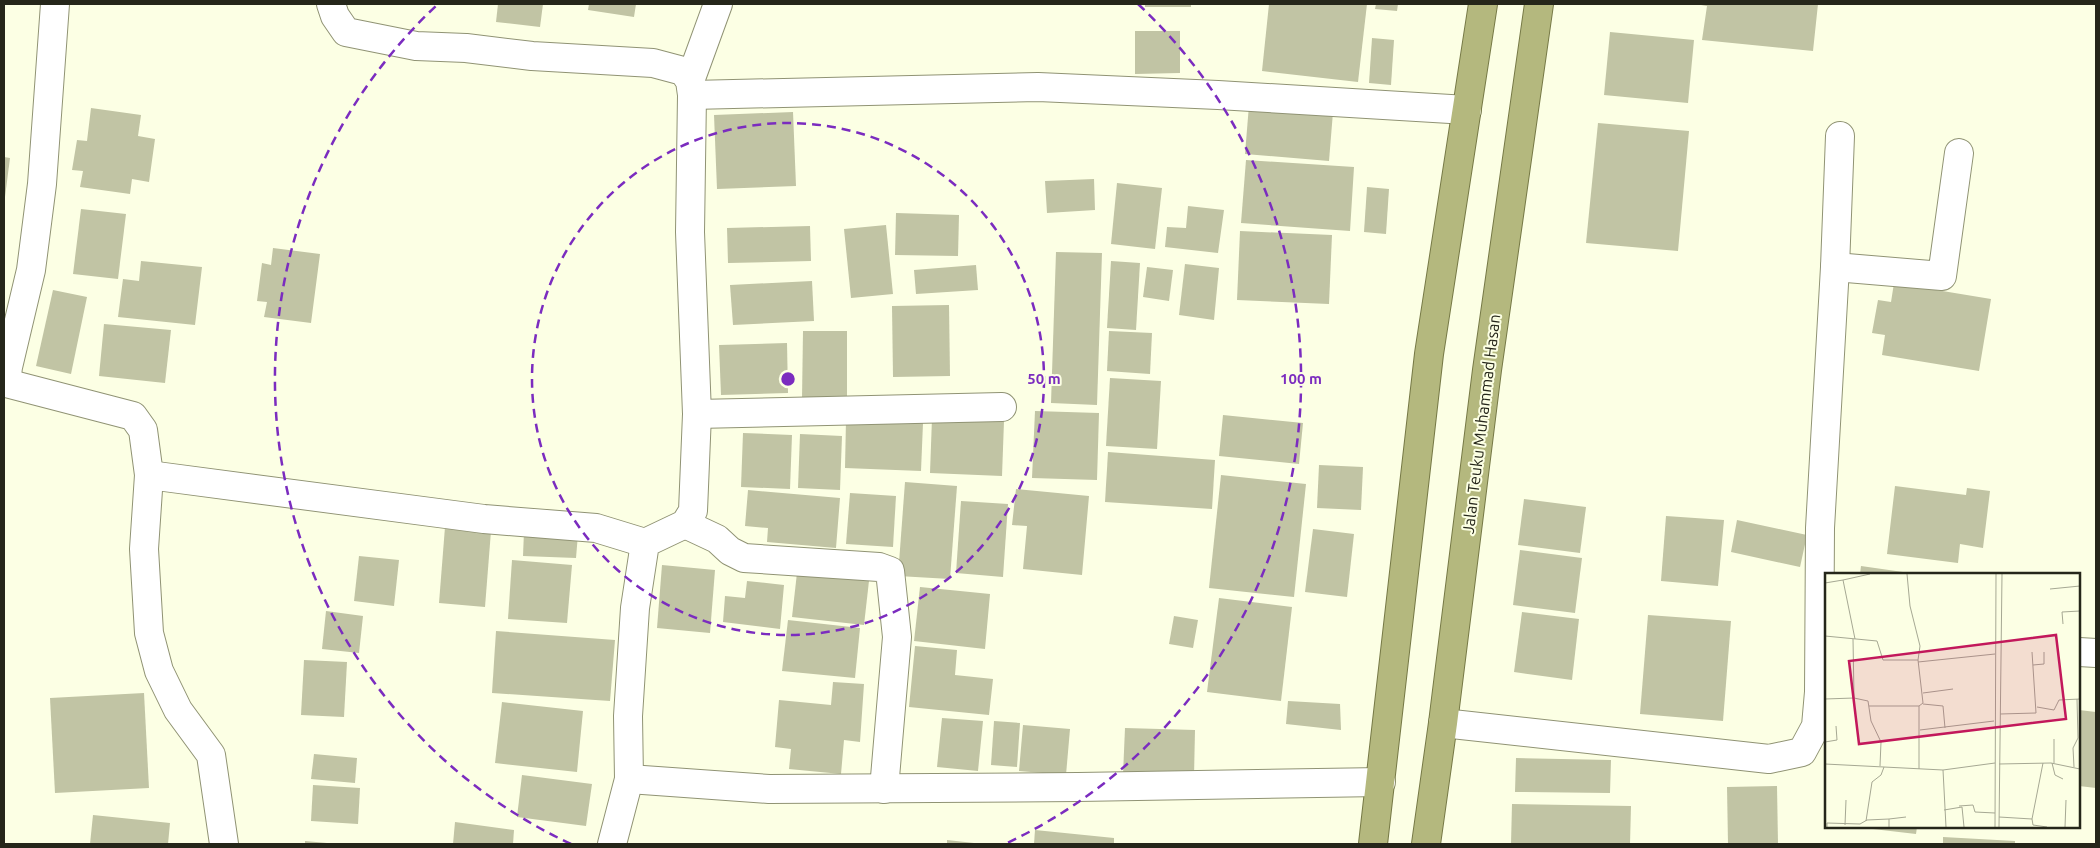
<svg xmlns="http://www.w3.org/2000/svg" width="2100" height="848" font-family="Ubuntu,sans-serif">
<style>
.building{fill:#c1c4a4}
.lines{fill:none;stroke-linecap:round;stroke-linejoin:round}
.minor-casing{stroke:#909374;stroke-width:30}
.trunk-casing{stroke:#767946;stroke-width:30}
.minor{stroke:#fff;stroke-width:28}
.trunk{stroke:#b4b87e;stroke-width:28}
.ring{fill:none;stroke:#7b2cbf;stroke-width:2.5;stroke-dasharray:9 6}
.labels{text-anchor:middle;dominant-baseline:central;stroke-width:4;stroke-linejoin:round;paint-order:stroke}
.street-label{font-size:16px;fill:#25261a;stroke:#fcffe4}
.inset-road{fill:none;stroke:#a6a893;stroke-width:1}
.view{fill:#c2185b;fill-opacity:0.15;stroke:#c2185b;stroke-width:2.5}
.inset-edge{fill:none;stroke:#25261a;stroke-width:2.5}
.centre{fill:#7b2cbf;stroke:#fcffe4;stroke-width:2.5}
.ring-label{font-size:15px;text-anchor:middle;font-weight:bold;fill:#7b2cbf;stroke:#fcffe4;stroke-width:4;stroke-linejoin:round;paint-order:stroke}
</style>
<rect width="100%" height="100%" fill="#fcffe4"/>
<g class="building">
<polygon points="498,4 543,4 540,27 496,22"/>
<polygon points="589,4 636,4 634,17 588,10"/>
<rect x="1145" y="4" width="46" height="3"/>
<polygon points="1269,4 1367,4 1358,82 1262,71"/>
<polygon points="1376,4 1398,4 1397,11 1375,9"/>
<polygon points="1695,4 1818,4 1813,51 1702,40 1707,6"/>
<polygon points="1135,31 1180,31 1180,73 1135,74"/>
<polygon points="1610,32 1694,40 1688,103 1604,95"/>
<polygon points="1372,38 1394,40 1391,85 1369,83"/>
<polygon points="1249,105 1333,112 1329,161 1245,154"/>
<polygon points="91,108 141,115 138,136 155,139 149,182 132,179 130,194 80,187 83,171 72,170 77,140 87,141"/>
<polygon points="793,112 796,186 717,189 714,115"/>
<polygon points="1598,123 1689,131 1678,251 1586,243"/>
<polygon points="4,157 10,158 5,197 4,197"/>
<polygon points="1246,160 1354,167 1350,231 1241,223"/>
<polygon points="1094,179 1095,210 1047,213 1045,181"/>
<polygon points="1117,183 1162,188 1155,249 1111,244"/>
<polygon points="1367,187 1389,189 1386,234 1364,232"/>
<polygon points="1188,206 1224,210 1218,253 1165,247 1167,227 1186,228"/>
<polygon points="81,209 126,214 118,279 73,274"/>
<polygon points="896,213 959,215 958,256 895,255"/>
<polygon points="886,225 893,294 851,298 844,229"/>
<polygon points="810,226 811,261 728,263 727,228"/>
<polygon points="1240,231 1332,235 1329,304 1237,300"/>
<polygon points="273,248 320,254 311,323 264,317 267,302 257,301 262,263 271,265"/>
<polygon points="1056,252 1102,253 1097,405 1051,403"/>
<polygon points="141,261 202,267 195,325 118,317 123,279 139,281"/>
<polygon points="1111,261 1140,263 1136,330 1107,328"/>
<polygon points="1185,264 1219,268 1214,320 1179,315"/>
<polygon points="976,265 978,290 916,294 914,270"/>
<polygon points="1147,267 1173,270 1169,301 1143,297"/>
<polygon points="812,281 814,321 733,325 730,285"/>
<polygon points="1894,283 1991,299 1979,371 1882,355 1885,335 1872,333 1878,300 1891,302"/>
<polygon points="53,290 87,297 71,374 36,366"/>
<polygon points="949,305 950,376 893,377 892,306"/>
<polygon points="104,324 171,330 165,383 99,376"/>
<polygon points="803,331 847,331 847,399 802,399"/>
<polygon points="1109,331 1152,333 1150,374 1107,371"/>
<polygon points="787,343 788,393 721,395 719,345"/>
<polygon points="1110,378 1161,381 1157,449 1106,446"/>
<polygon points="1035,411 1099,413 1097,480 1032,478"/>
<polygon points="1223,415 1303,423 1299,464 1219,456"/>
<polygon points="932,418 1004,421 1002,476 930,473"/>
<polygon points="846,420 923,423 921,471 845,468"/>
<polygon points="743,433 792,435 790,489 741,487"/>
<polygon points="800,434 842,436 840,490 798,488"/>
<polygon points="1108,452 1215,460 1212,509 1105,502"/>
<polygon points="1319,465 1363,467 1361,510 1317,508"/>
<polygon points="1221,475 1306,484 1294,597 1209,588"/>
<polygon points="905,482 957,486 950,579 898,576"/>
<polygon points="1895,486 1966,495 1967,488 1990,491 1983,548 1960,544 1958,563 1887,554"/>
<polygon points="1016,489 1089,496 1082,575 1023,569 1027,526 1012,525"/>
<polygon points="748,490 840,498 836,548 767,542 768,528 745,526"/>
<polygon points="850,493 896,496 893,547 846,544"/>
<polygon points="1524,499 1586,507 1580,553 1518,545"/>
<polygon points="961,501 1008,504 1003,577 956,573"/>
<polygon points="1666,516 1724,520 1718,586 1661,581"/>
<polygon points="1737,520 1807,535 1800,567 1731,552"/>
<polygon points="445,527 491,531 485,607 439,603"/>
<polygon points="1313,529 1354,534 1347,597 1305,592"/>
<polygon points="524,531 578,534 576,558 523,556"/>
<polygon points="1520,550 1582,558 1575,613 1513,605"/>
<polygon points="359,556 399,560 394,606 354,601"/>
<polygon points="512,560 572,565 567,623 508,619"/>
<polygon points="798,564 870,572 864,625 792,617"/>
<polygon points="662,565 715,570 710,633 657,628"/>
<polygon points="1861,566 1910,573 1910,574 1860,574"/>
<polygon points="747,581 784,585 780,629 723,622 725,596 745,598"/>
<polygon points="920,587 990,594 985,649 914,641"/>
<polygon points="1219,598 1292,607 1281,701 1207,692"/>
<polygon points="326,611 363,616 359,653 322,649"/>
<polygon points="1522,612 1579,619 1572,680 1514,672"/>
<polygon points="1648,615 1731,621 1723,721 1640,714"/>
<polygon points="1174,616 1198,620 1193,648 1169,644"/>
<polygon points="788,620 860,628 855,678 782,671"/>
<polygon points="496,631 615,640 610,701 492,693"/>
<polygon points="915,646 957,650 955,675 993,679 989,715 909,707"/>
<polygon points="304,660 347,662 344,717 301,715"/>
<polygon points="833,682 864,684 860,742 844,740 841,774 789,769 791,749 775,747 779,700 831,705"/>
<polygon points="144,693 149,788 55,793 50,698"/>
<polygon points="1288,701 1340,704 1341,730 1286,724"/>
<polygon points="502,702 583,711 577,772 495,763"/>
<polygon points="2079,710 2096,712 2096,788 2079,786"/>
<polygon points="942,718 983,721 978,771 937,767"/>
<polygon points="994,721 1020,723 1017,767 991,765"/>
<polygon points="1023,725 1070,729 1066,775 1019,771"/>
<polygon points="1125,728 1195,730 1194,777 1123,775"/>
<polygon points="314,754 357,758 355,783 311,779"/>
<polygon points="1516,758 1611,760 1610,793 1515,792"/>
<polygon points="522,775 592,784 586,826 517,817"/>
<polygon points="313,785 360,788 358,824 311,821"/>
<polygon points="1777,786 1778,844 1728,844 1727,787"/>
<polygon points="1512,804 1631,806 1630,844 1511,844"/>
<polygon points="93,815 170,823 168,844 90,844"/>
<polygon points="455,822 514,830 513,844 453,844"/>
<polygon points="1874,827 1917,827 1916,834 1873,829"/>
<polygon points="1035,830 1114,838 1114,844 1034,844"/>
<polygon points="1943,837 2015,841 2015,844 1943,844"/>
<polygon points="947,840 974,843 974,844 947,844"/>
<polygon points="305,841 327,843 327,844 305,844"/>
</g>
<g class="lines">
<defs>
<g id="minor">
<polyline points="331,4 335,16 346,32 416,46 466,48 532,56 653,63 683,71 690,81 692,95 690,232 697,414 693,511 685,524 645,543 635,608 628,716 629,779 612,844"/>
<polyline points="690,81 718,4"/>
<polyline points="692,95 1038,87 1218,95 1467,110"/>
<polyline points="1835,267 1942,276 1959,153"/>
<polyline points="4,382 6,383 8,367 31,270 42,184 55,4"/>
<polyline points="6,383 133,416 143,430 149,475 144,549 149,633 159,671 178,710 211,755 224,844"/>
<polyline points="697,414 1002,407"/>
<polyline points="149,475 484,519 596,528 645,543"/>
<polyline points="685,524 717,539 730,551 744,558 879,567 890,571 897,637 884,789"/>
<polyline points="2079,652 2096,653"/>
<polyline points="1443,723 1769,759 1802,752 1816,726 1819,692 1820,528 1835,267 1840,136"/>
<polyline points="629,779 769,789 1078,787 1381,782"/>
</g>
<g id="trunk">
<polyline points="1373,844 1429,354 1483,4"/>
<polyline points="1426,844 1443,723 1487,370 1539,4"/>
</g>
</defs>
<use href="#minor" class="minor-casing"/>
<use href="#trunk" class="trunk-casing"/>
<use href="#minor" class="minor"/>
<use href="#trunk" class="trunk"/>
</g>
<g class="ring">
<circle cx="788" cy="379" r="256"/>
<path d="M571 844A513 513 0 0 1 438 4M1138 4A513 513 0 0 1 1005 844"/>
</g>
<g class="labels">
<g class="street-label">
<text transform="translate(1481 424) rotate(-83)">Jalan Teuku Muhammad Hasan</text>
</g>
</g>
<g transform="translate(1825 573)">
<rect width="255" height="255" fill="#fcffe4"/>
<path class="inset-road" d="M82 1 85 33 95 73 93 87M0 10 18 7M225 16 255 13M238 51 237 39 255 38M0 63 52 68 58 87H93L98 130 94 133V196M30 66 18 7 45 1M255 80V100M93 89 170 81M208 92 219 91V79M98 120 128 116M29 125 43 128 46 148 56 169 55 193M0 126 29 125 28 66M98 131 118 133 120 155M44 133H94M212 134 229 137 234 127 255 126M175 141 211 140 207 79M95 157 169 148M229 166V190M0 169 12 167 11 153M227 190 230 202 238 206M0 191 118 197 170 190M174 191 226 190 255 196M249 194 248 175 253 165 252 126M118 197 121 254M134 233 148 232 150 239 170 240M119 237 137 234 139 254M174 244 207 246 208 252 222 254M64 246 81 244M207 246 218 190M41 248 47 209 56 202 59 194M20 252 21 227M2 254V250L35 251 42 247 64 246V254M170 254 171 1M174 254 177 1M240 254 241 227"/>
<path class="view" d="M231 62 241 146 34 171 24 88Z"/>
<rect width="255" height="255" class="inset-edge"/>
</g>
<circle cx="788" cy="379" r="8" class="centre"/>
<g class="ring-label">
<text x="1044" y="384">50 m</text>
<text x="1301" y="384">100 m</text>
</g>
<rect width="2100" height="848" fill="none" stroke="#25261a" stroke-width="10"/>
</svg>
